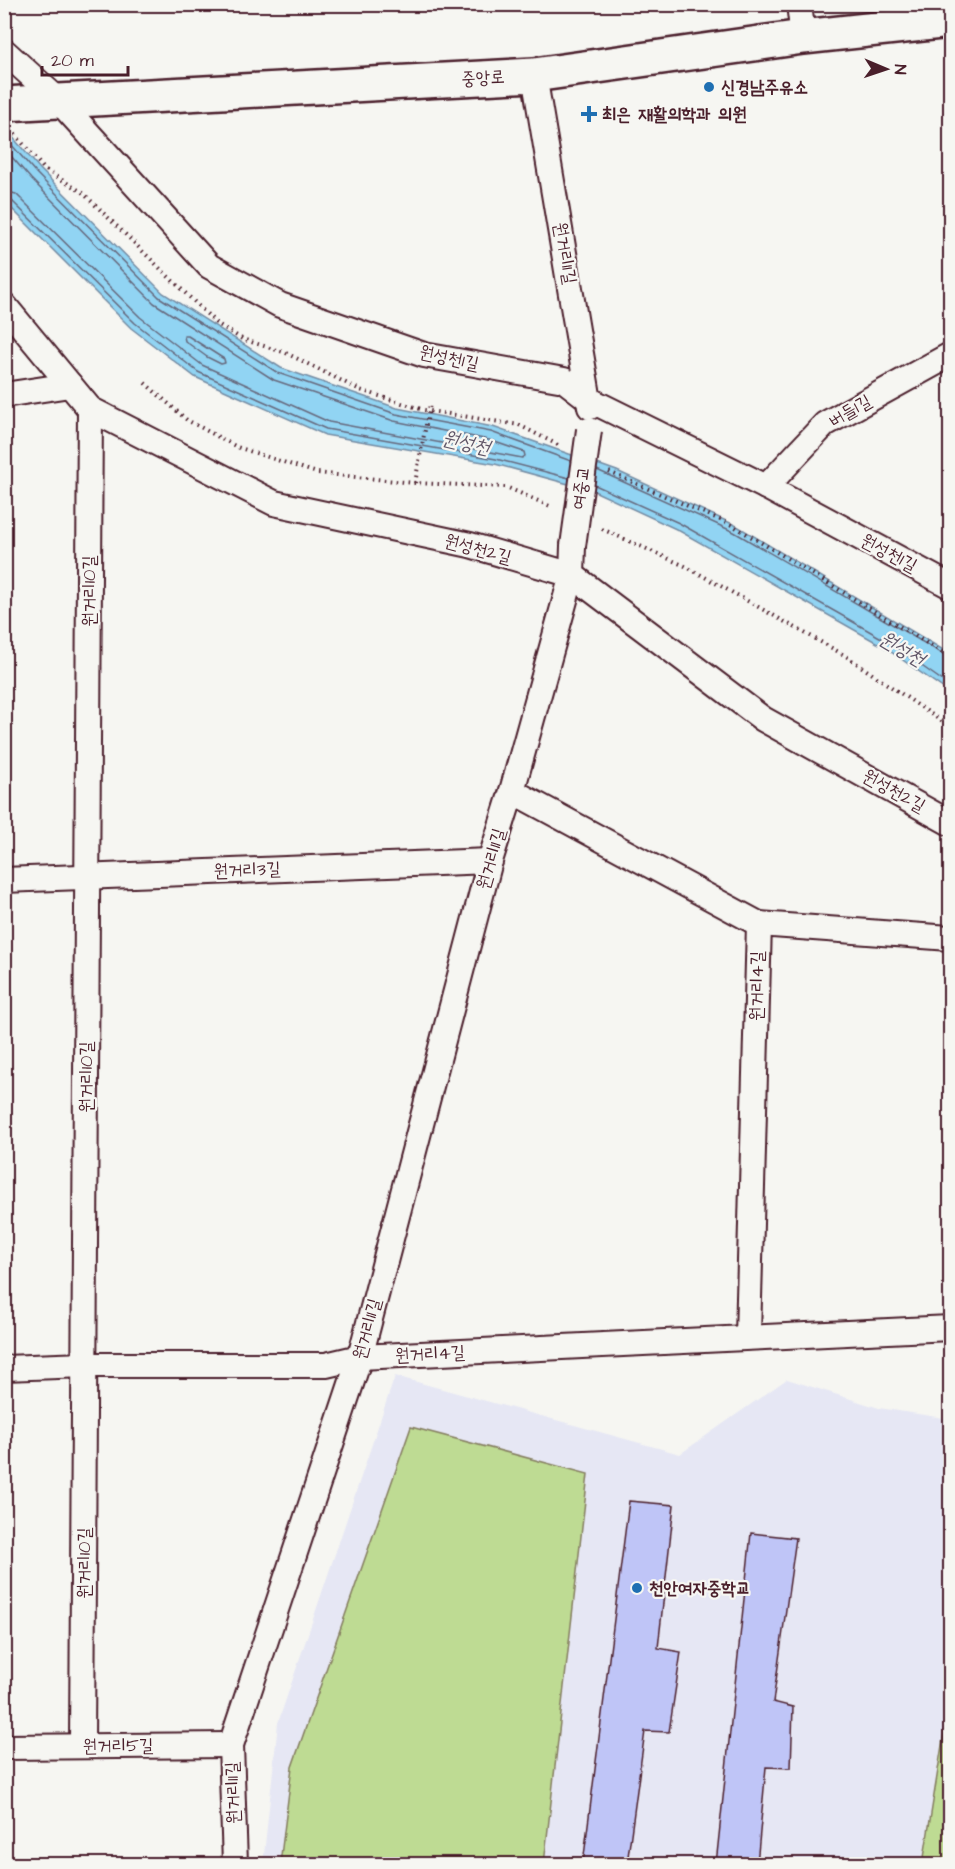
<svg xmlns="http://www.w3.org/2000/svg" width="955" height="1869" font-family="'Architects Daughter','Poor Story',sans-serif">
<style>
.built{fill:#e6e7f4}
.green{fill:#bedb93;stroke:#847d5f;stroke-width:1.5}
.water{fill:#91d4f3;stroke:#758ca3;stroke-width:1.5}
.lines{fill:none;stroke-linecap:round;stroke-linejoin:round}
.shore{stroke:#66677b;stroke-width:1.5}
.building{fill:#bfc5f7;stroke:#4a1f2b;stroke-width:1.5}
.street-casing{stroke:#4a1f2b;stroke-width:28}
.secondary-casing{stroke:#4a1f2b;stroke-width:38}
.path{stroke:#4a1f2b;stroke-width:4;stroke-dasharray:1.5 4.5;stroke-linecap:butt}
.street{stroke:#f6f6f2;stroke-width:24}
.secondary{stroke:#f6f6f2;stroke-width:33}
.street-bridge-casing{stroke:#4a1f2b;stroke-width:28;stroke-linecap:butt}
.path-bridge{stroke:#4a1f2b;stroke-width:4;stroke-dasharray:1.5 4.5;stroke-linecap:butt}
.street-bridge{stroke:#f6f6f2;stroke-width:24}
.poi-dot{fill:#1f6fb2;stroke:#f6f6f2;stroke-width:2}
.labels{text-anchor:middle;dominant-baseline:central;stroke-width:4.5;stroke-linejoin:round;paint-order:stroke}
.street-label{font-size:18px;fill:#4a1f2b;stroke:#f6f6f2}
.poi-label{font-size:18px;font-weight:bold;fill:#4a1f2b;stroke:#f6f6f2;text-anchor:start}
.water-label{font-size:20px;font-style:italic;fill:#5f5567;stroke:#f6f6f2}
</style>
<rect width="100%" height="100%" fill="#f6f6f2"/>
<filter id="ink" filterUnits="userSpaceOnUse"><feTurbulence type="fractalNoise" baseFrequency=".0167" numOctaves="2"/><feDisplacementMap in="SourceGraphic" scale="12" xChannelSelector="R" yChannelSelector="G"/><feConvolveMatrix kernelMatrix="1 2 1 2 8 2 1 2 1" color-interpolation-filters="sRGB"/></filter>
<g filter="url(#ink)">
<polygon class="built" points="395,1376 680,1454 787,1379 879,1408 950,1419 950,1864 263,1864 278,1723"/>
<g class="green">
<polygon points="411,1427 588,1474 544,1864 280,1864 292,1767"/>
<polygon points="950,1695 950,1864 923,1864"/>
</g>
<polygon class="water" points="4,127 40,169 163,293 281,368 397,408 493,427 617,471 737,526 950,654 950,693 881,645 676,529 594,491 495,464 325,435 195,377 131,328 5,202"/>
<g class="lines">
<g class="shore">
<polyline points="4,136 36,173 159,297 278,373 396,414 491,432 571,461"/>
<polyline points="4,148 31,179 154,303 274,380 394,421 489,440 524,452 525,456 522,458 329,422 202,365 140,317 16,194 4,191"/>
<polyline points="4,198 11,200 135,323 198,372 326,429 496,459 569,478"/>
<polygon points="184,336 188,336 224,359 225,363 221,364 207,357 185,341"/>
<polyline points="597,470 734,532 950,658"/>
<polyline points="595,485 679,523 885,640 950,686"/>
</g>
</g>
<g class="building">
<polygon points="629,1501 674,1505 658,1648 681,1652 669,1732 645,1731 627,1864 583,1864"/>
<polygon points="751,1533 796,1538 773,1702 793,1707 791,1768 766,1767 757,1864 716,1864"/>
</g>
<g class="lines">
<defs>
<g id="street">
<polyline points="799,4 803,37"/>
<polyline points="4,51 58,100 209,266 280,305 424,355 564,380 590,400 766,487 950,586"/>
<polyline points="534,75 590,407"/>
<polyline points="4,305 90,409 274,503 470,545 572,575 763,719 950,823"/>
<polyline points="4,395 70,385"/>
<polyline points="766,487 825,424 950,355"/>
<polyline points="512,791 759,924 950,938"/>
<polyline points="4,880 490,861"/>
<polyline points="748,1336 759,924"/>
<polyline points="4,1368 85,1365 326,1365 360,1357 950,1328"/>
<polyline points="82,1746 90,409"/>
<polyline points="4,1747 231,1745"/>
<polyline points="235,1864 231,1745 360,1357 490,861 512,791 572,575 573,546"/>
</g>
<polyline id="secondary" points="4,104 534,75 803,37 950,21"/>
</defs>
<use href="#street" class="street-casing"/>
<use href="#secondary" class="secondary-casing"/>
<g class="path">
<polyline points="15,134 44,169 82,192 216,323 242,339 286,353 360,390 424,410 519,425 560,446"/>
<polyline points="145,383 187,420 237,447 317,473 415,483 506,487 552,507"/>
<polyline points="609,472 732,525 950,657"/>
<polyline points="415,483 419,461"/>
<polyline points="602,529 685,566 846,656 950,727"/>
</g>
<use href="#street" class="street"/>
<use href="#secondary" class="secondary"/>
<defs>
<polyline id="street-bridge" points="573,546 589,430"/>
</defs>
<use href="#street-bridge" class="street-bridge-casing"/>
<polyline class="path-bridge" points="419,461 430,404"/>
<use href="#street-bridge" class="street-bridge"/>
</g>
</g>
<g class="poi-dot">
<circle cx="709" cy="87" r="6"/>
<path d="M586 105h6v6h6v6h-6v6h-6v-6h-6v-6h6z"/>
<circle cx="637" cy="1588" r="6"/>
</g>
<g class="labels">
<g class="street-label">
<text transform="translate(483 78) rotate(-3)">중앙로</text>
<text transform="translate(565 253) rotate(80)">원거리11길</text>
<text transform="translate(449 358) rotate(12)">원성천1길</text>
<text transform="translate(850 411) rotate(-30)">버들1길</text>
<text transform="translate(581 488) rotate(-82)">여중교</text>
<text transform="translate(478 549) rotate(15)">원성천2길</text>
<text transform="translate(889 553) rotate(28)">원성천1길</text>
<text transform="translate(89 591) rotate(-90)">원거리10길</text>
<text transform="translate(894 791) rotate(29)">원성천2길</text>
<text transform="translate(491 859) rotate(-74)">원거리11길</text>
<text transform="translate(247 870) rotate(-2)">원거리3길</text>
<text transform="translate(757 986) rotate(-89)">원거리4길</text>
<text transform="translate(86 1077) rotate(-90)">원거리10길</text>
<text transform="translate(367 1329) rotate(-75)">원거리11길</text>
<text transform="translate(430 1354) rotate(-3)">원거리4길</text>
<text transform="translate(84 1563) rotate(-90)">원거리10길</text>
<text transform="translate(118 1746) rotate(-1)">원거리5길</text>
<text transform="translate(233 1793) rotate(-92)">원거리11길</text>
</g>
<g class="poi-label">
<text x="721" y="87">신경남주유소</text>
<text x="602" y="114">최은 재활의학과 의원</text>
<text x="649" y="1588">천안여자중학교</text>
</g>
<g class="water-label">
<text transform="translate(466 443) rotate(13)">원성천</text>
<text transform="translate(902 649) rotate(31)">원성천</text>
</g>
</g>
<rect width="955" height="1869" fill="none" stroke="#f6f6f2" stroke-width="24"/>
<rect x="12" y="12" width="931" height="1845" fill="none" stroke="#4a1f2b" stroke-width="2" filter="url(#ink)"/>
<g transform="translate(886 69) rotate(92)" stroke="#f6f6f2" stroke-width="4.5" paint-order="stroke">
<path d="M0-4.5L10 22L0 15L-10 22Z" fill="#4a1f2b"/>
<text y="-9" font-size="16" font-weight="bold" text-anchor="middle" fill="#4a1f2b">N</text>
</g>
<path d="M42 66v9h86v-9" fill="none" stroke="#4a1f2b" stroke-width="3"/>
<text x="51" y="66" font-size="18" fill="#4a1f2b" stroke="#f6f6f2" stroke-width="4.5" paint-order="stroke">20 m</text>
</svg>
